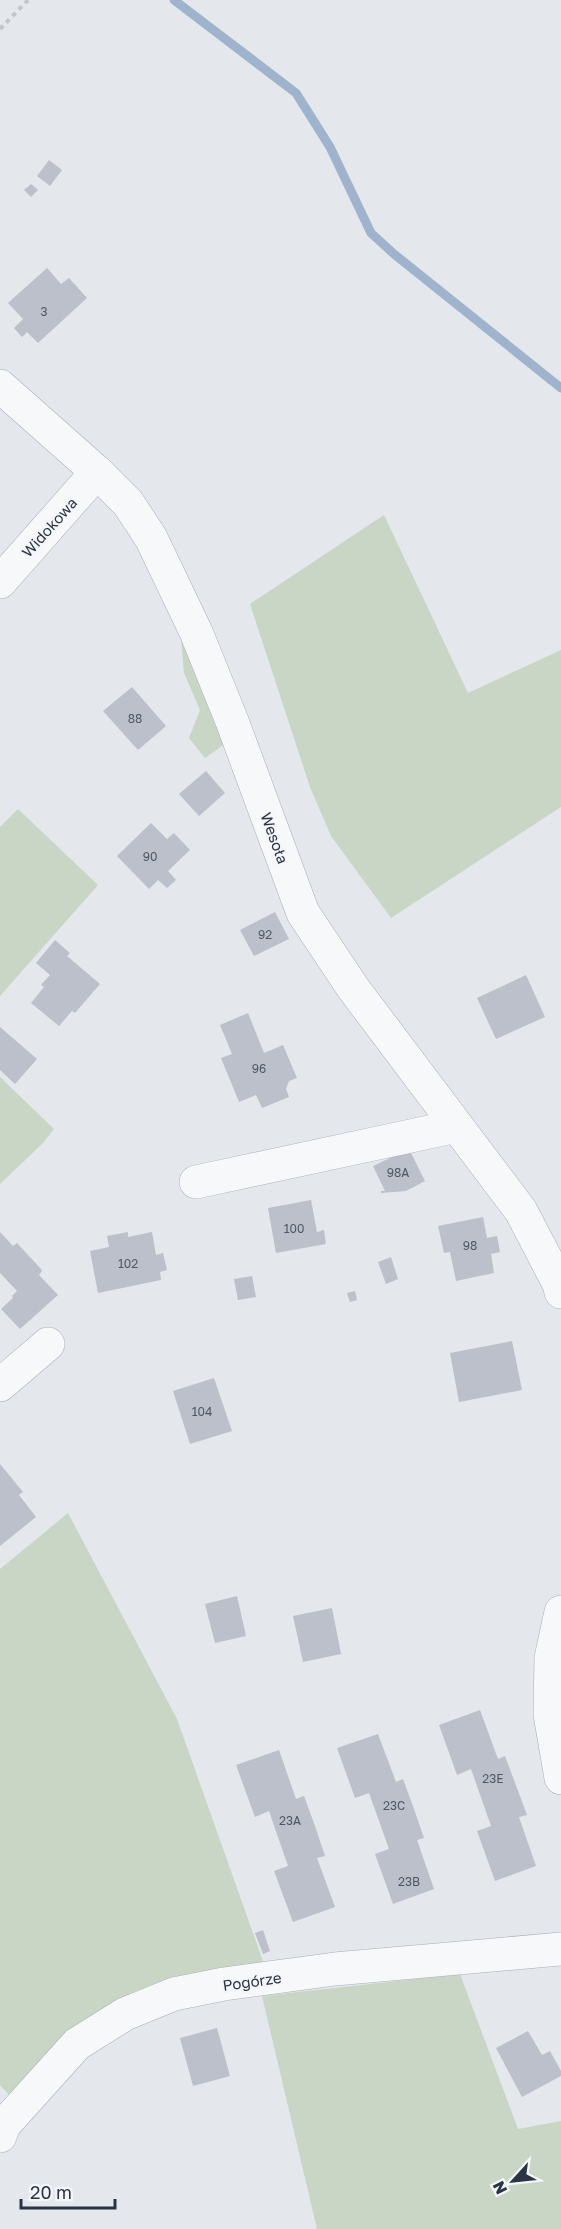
<svg xmlns="http://www.w3.org/2000/svg" width="561" height="2229" font-family="'Golos Text',sans-serif">
<style>
.green{fill:#c9d6c5}
.lines{fill:none;stroke-linecap:round;stroke-linejoin:round}
.stream{stroke:#9fb4cc;stroke-width:9}
.building{fill:#bbc0ca}
.minor-casing{stroke:#a9aeb7;stroke-width:34}
.path{stroke:#c2c5cb;stroke-width:4;stroke-dasharray:4.5 4.5;stroke-linecap:butt}
.minor{stroke:#f7f8fa;stroke-width:33}
.labels{text-anchor:middle;dominant-baseline:central;stroke-width:5;stroke-linejoin:round;paint-order:stroke}
.number-label{font-size:12px;fill:#4f5766}
.street-label{font-size:15px;fill:#2b3445;stroke:#f4f6f9}
</style>
<rect width="100%" height="100%" fill="#e4e7ec"/>
<g class="green">
<polygon points="384,515 468,693 561,650 561,807 391,918 331,836 310,787 250,604"/>
<polygon points="179,615 229,741 205,758 189,738 200,710 184,673"/>
<polygon points="18,809 98,885 0,996 0,827"/>
<polygon points="0,1077 54,1129 43,1143 0,1184"/>
<polygon points="68,1513 177,1719 264,1964 171,1977 131,1993 84,2022 11,2097 0,2085 0,1569"/>
<polygon points="460,1974 518,2129 561,2121 561,2229 317,2229 262,1996"/>
</g>
<g class="lines">
<polyline class="stream" points="174,0 296,93 330,147 371,233 394,254 561,388"/>
</g>
<g class="building">
<polygon points="49,160 62,170 50,186 37,176"/>
<polygon points="31,184 38,190 31,197 24,190"/>
<polygon points="47,268 61,284 69,278 87,298 38,343 27,332 22,337 14,328 23,319 8,303"/>
<polygon points="132,687 166,726 138,750 103,711"/>
<polygon points="206,771 225,793 199,816 179,794"/>
<polygon points="151,823 167,839 174,833 190,850 168,871 176,880 167,888 158,880 149,889 117,856"/>
<polygon points="275,912 289,939 254,956 240,930"/>
<polygon points="55,940 70,953 67,956 100,984 75,1013 72,1011 59,1026 31,1003 44,987 41,985 50,975 36,963"/>
<polygon points="526,975 545,1017 496,1039 477,998"/>
<polygon points="248,1013 264,1053 283,1045 297,1078 289,1081 286,1089 289,1097 262,1108 256,1095 239,1102 221,1058 232,1054 220,1025"/>
<polygon points="0,1027 37,1059 15,1084 0,1070"/>
<polygon points="409,1149 425,1181 406,1191 381,1193 381,1191 385,1191 373,1166"/>
<polygon points="311,1200 317,1232 324,1230 326,1244 276,1253 268,1208"/>
<polygon points="483,1217 487,1238 497,1236 500,1252 491,1254 494,1273 456,1281 450,1252 444,1253 438,1226"/>
<polygon points="0,1232 13,1246 17,1243 41,1269 42,1271 39,1275 58,1295 20,1329 1,1309 13,1298 12,1296 17,1291 0,1273"/>
<polygon points="128,1232 128,1237 152,1232 156,1255 163,1253 167,1270 160,1272 161,1280 98,1293 90,1251 109,1247 107,1236"/>
<polygon points="391,1257 398,1279 386,1284 378,1262"/>
<polygon points="252,1276 256,1297 238,1300 234,1279"/>
<polygon points="355,1291 357,1300 350,1302 347,1293"/>
<polygon points="512,1341 522,1390 459,1402 450,1353"/>
<polygon points="214,1378 232,1431 190,1444 173,1391"/>
<polygon points="0,1464 23,1492 19,1495 36,1517 0,1546"/>
<polygon points="237,1596 246,1636 215,1643 205,1604"/>
<polygon points="332,1608 341,1654 303,1662 293,1616"/>
<polygon points="480,1710 498,1759 505,1756 527,1815 519,1817 536,1866 495,1881 477,1831 491,1826 471,1769 457,1775 439,1725"/>
<polygon points="378,1734 396,1782 403,1779 414,1809 424,1838 417,1840 434,1889 393,1904 375,1854 389,1849 369,1793 355,1798 337,1748"/>
<polygon points="279,1750 296,1799 304,1796 315,1826 325,1856 317,1858 335,1907 293,1922 274,1871 288,1866 269,1811 255,1817 236,1765"/>
<polygon points="263,1930 270,1951 263,1954 255,1933"/>
<polygon points="217,2028 230,2076 193,2086 180,2038"/>
<polygon points="528,2031 542,2055 550,2051 561,2071 561,2076 522,2097 496,2048"/>
</g>
<g class="lines">
<defs>
<g id="minor">
<polyline points="0,386 97,472 128,503 151,538 196,632 232,721 303,913 353,988 521,1211 559,1284 561,1292"/>
<polyline points="0,582 97,472"/>
<polyline points="196,1182 457,1126"/>
<polyline points="0,1385 48,1344"/>
<polyline points="561,1612 551,1658 550,1714 561,1778"/>
<polyline points="0,2136 4,2125 77,2044 125,2014 174,1994 224,1984 335,1969 561,1949"/>
</g>
</defs>
<use href="#minor" class="minor-casing"/>
<polyline class="path" points="0,29 28,0"/>
<use href="#minor" class="minor"/>
</g>
<g class="labels">
<g class="number-label">
<text x="44" y="311">3</text>
<text x="135" y="718">88</text>
<text x="150" y="856">90</text>
<text x="265" y="934">92</text>
<text x="259" y="1068">96</text>
<text x="398" y="1172">98A</text>
<text x="294" y="1228">100</text>
<text x="470" y="1245">98</text>
<text x="128" y="1263">102</text>
<text x="202" y="1411">104</text>
<text x="493" y="1778">23E</text>
<text x="394" y="1805">23C</text>
<text x="290" y="1820">23A</text>
<text x="409" y="1881">23B</text>
</g>
<g class="street-label">
<text transform="translate(49 527) rotate(-48)">Widokowa</text>
<text transform="translate(275 838) rotate(70)">Wesoła</text>
<text transform="translate(252 1981) rotate(-8)">Pogórze</text>
</g>
</g>
<g transform="translate(513 2181) rotate(243)" stroke="#f4f6f9" stroke-width="4.5" paint-order="stroke">
<path d="M0-4.5L10 22L0 15L-10 22Z" fill="#2b3445"/>
<text y="-9" font-size="16" font-weight="bold" text-anchor="middle" fill="#2b3445">N</text>
</g>
<path d="M21 2199v9h94v-9" fill="none" stroke="#2b3445" stroke-width="3"/>
<text x="30" y="2199" font-size="18" fill="#2b3445" stroke="#f4f6f9" stroke-width="4.5" paint-order="stroke">20 m</text>
</svg>
